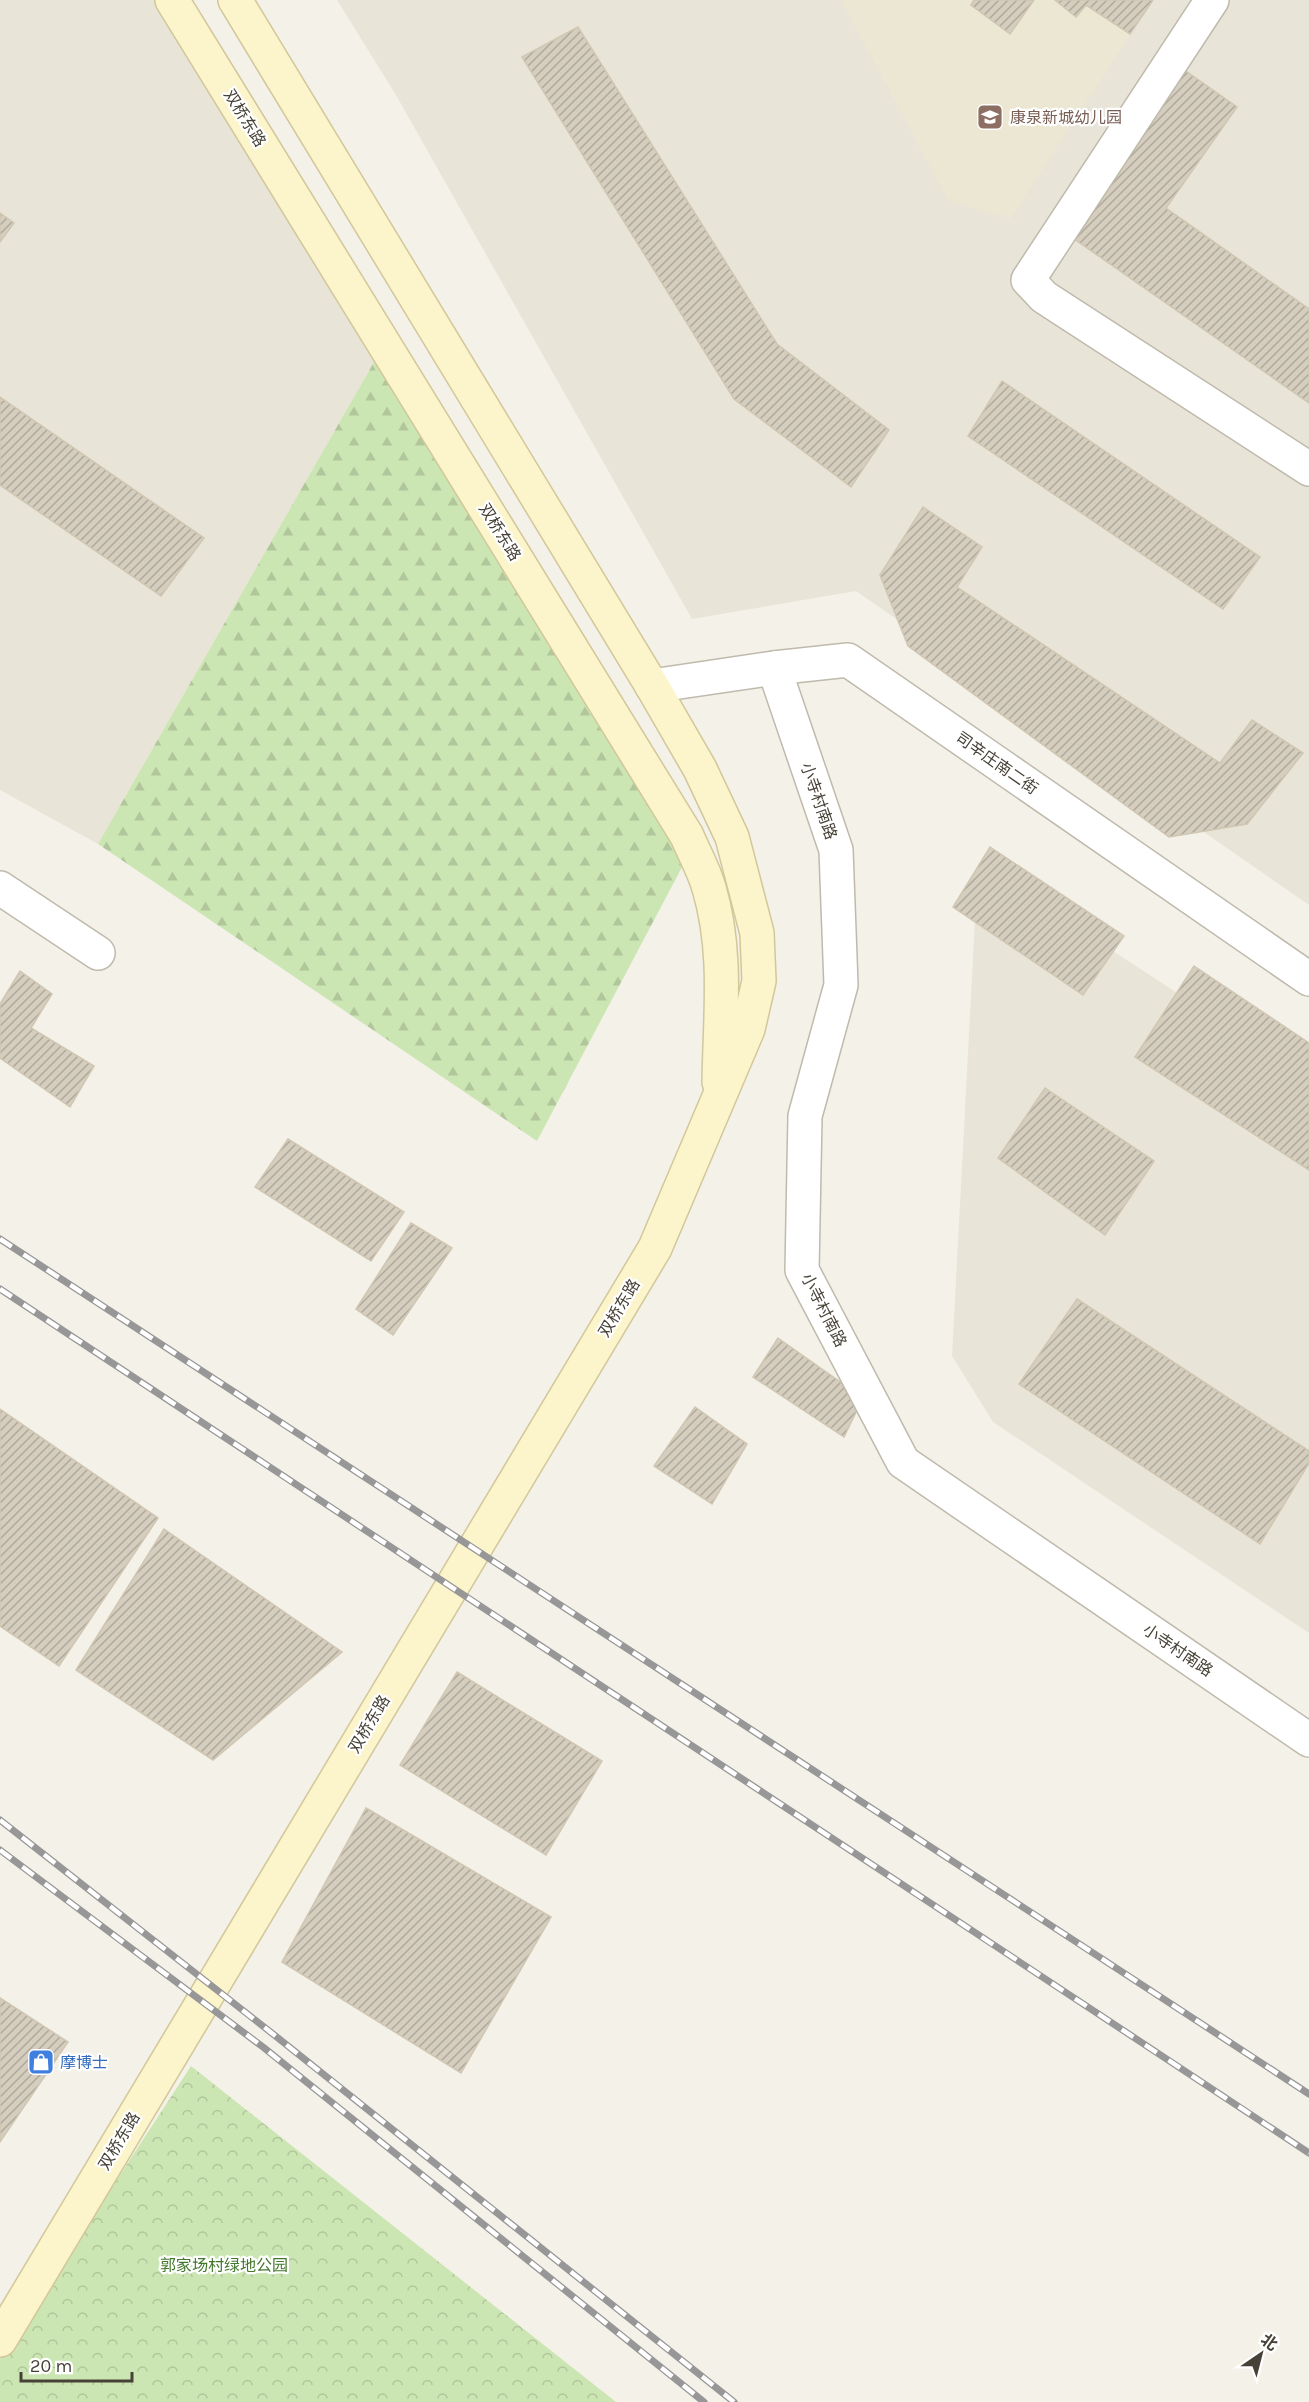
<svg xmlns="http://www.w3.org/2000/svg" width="1309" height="2402" font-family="Karla,'Noto Sans SC',sans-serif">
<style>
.residential{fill:#e8e4d7}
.education{fill:#ece7d3}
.forest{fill:url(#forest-firs)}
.park{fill:url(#park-crowns)}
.building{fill:url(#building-hatch);stroke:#d0c6b2;stroke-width:1.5}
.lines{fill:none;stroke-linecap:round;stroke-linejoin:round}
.street-casing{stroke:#bfbaac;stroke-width:36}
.secondary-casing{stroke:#d2c79a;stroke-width:36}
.street{stroke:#fff;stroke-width:33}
.secondary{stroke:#fcf4ca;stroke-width:33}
.rail-casing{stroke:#979797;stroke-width:7}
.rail{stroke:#fff;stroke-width:4.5;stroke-dasharray:14;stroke-linecap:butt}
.labels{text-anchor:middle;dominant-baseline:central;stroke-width:4.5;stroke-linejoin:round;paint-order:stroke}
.education-label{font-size:16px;fill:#785e54;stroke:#fff;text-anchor:start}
.street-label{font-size:16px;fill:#474238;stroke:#fff}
.shop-label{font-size:16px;fill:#366cbe;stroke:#fff;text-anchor:start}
.park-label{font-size:16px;fill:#43772c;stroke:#fff}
</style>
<defs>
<pattern id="forest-firs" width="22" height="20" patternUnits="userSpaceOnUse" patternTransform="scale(1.5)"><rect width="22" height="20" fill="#cce6b3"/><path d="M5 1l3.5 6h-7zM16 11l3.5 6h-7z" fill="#b1c69b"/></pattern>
<pattern id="park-crowns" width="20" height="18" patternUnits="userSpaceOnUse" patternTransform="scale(1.5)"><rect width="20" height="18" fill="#cce6b3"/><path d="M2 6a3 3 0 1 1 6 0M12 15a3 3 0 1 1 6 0" fill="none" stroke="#b1c69b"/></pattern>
<pattern id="building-hatch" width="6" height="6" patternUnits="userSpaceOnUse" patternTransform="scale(1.5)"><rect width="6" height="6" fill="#d5cebf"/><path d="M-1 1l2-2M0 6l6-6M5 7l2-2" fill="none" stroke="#afa99c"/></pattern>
</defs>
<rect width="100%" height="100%" fill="#f4f1e9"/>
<g class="residential">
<polygon points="0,0 164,0 386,341 98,844 0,790"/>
<polygon points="337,0 1309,0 1309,905 856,591 692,619 396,95"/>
<polygon points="978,863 1309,1079 1309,1633 993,1422 952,1356"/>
</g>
<polygon class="education" points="841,0 1153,0 1010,219 948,200"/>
<polygon class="forest" points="386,341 689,854 537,1141 98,844"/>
<polygon class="park" points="191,2066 616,2402 0,2402 0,2359"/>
<g class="building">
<polygon points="974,0 1034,0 1010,34 971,5"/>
<polygon points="1055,0 1153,0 1130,34 1086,5 1076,17"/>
<polygon points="578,27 777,344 889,430 851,487 734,399 522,57"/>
<polygon points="1183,69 1237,107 1166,208 1309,309 1309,403 1070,236"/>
<polygon points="0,213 14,223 0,242"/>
<polygon points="1002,381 1260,557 1223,609 968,436"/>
<polygon points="0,397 204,538 161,596 0,485"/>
<polygon points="923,507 982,547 957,587 1220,763 1252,720 1303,753 1247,824 1169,837 908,646 880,575"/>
<polygon points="990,847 1124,936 1083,995 953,907"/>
<polygon points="1194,966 1309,1043 1309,1170 1135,1057"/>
<polygon points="20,971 52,994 31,1028 94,1066 70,1107 0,1058 0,1004"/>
<polygon points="1045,1088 1154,1161 1105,1235 998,1158"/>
<polygon points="288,1139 404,1212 371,1261 255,1187"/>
<polygon points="411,1223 452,1248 393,1335 356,1309"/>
<polygon points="1077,1299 1309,1451 1309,1463 1260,1544 1019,1384"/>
<polygon points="778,1338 863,1398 844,1437 753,1377"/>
<polygon points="695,1407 747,1444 712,1504 654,1466"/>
<polygon points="0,1409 158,1518 59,1666 0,1626"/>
<polygon points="164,1529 342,1652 213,1760 76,1670"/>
<polygon points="457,1672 602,1761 546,1855 400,1765"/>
<polygon points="366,1808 551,1917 461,2073 282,1962"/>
<polygon points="0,1998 68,2042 0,2142"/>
</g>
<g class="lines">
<defs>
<g id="street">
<polyline points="1212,0 1028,280 1044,297 1309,469"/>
<polyline points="774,668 836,850 841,985 805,1116 802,1270 903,1462 1309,1740"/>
<polyline points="652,686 774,668 848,660 1309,979"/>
<polyline points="0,888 98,953"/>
</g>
<g id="secondary">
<path d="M172 0 687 836C694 853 704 870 709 888 728 952 720 1016 719 1082"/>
<polyline points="0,2340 655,1248 748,1029 759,981 757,933 732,837 700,769 652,686 235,0"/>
</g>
</defs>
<use href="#street" class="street-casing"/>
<use href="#secondary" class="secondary-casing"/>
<use href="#street" class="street"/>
<use href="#secondary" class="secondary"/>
<defs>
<g id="rail">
<polyline points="0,1239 1309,2094"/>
<polyline points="0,1289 1309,2153"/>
<polyline points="0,1820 273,2034 734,2402"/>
<polyline points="0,1850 263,2047 704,2402"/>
</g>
</defs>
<use href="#rail" class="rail-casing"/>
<use href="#rail" class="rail"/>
</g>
<defs>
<symbol id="school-square" viewBox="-11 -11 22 22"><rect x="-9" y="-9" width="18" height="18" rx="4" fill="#8d6e63" stroke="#fff"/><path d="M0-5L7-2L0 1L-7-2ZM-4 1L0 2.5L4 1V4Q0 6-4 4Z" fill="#fff"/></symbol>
<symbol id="shop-square" viewBox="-11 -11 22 22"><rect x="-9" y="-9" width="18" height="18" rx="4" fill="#3f7fe0" stroke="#fff"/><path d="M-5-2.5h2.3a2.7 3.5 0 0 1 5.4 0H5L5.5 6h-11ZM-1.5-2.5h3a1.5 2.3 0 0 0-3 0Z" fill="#fff"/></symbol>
</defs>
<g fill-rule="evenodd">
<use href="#school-square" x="975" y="102" width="30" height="30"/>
<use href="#shop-square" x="26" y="2047" width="30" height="30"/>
</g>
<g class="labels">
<g class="education-label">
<text x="1010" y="117">康泉新城幼儿园</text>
</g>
<g class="street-label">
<text transform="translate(245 118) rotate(58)">双桥东路</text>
<text transform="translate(500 532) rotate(58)">双桥东路</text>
<text transform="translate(997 763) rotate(35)">司辛庄南二街</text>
<text transform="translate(819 801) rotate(71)">小寺村南路</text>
<text transform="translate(619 1308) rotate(-59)">双桥东路</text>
<text transform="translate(824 1310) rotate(63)">小寺村南路</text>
<text transform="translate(1178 1650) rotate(34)">小寺村南路</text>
<text transform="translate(369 1724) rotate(-59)">双桥东路</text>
<text transform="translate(119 2141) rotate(-59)">双桥东路</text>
</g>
<g class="shop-label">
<text x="60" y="2062">摩博士</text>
</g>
<g class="park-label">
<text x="224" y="2265">郭家场村绿地公园</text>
</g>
</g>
<g transform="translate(1261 2354) rotate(35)" stroke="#ffffff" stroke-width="4.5" paint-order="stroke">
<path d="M0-4.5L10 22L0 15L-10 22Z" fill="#474238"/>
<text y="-9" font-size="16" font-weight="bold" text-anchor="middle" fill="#474238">北</text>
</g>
<path d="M21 2372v9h111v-9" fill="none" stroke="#474238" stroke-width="3"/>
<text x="30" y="2372" font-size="18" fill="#474238" stroke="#ffffff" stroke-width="4.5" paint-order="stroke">20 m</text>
</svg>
